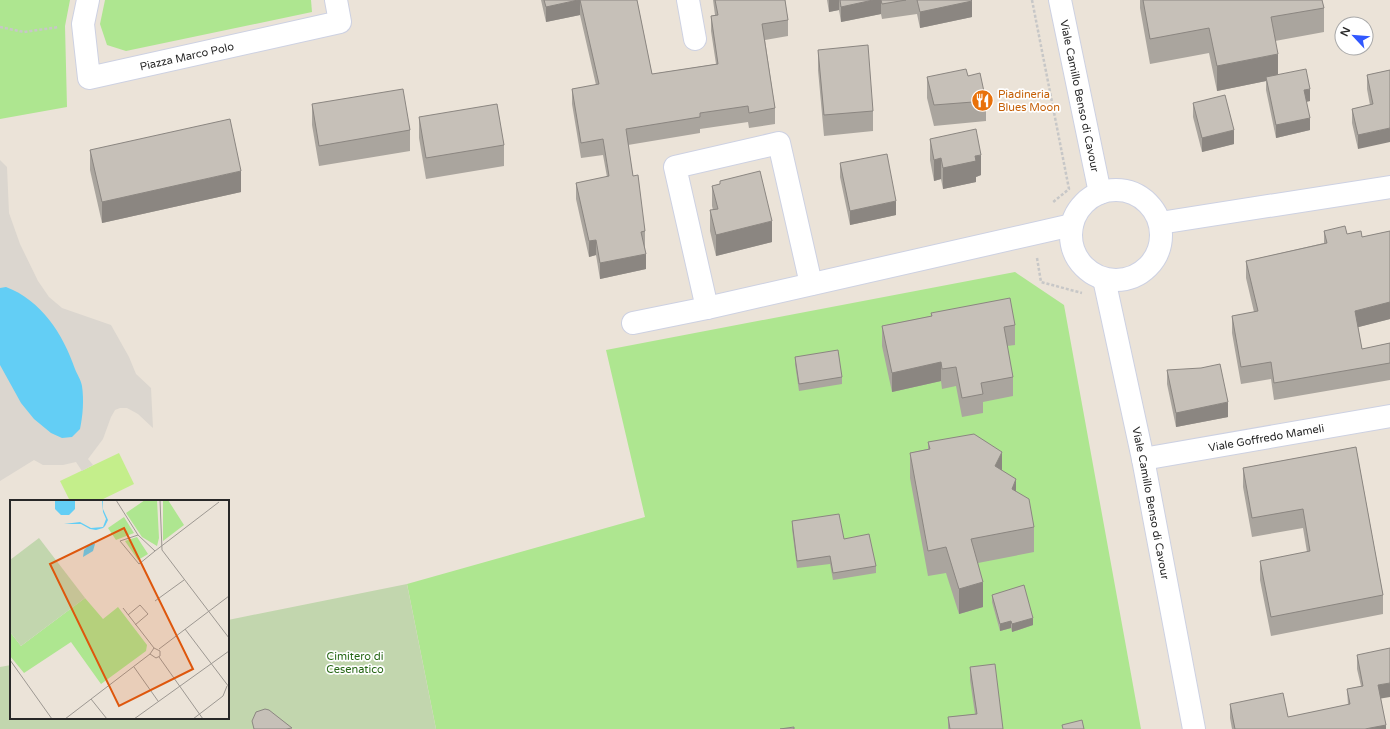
<svg xmlns="http://www.w3.org/2000/svg" width="1390" height="729" font-family="'Varela Round',sans-serif">
<style>
.green{fill:#aee690}
.cemetery{fill:#c2d6ae}
.pitch{fill:#c4ee8b}
.plaza{fill:#dbd6cf}
.water{fill:#63cef5}
.lines{fill:none;stroke-linecap:round;stroke-linejoin:round}
.minor-casing{stroke:#cdd1e2;stroke-width:24}
.path{stroke:#c7c7c7;stroke-width:2.5;stroke-dasharray:3 2;stroke-linecap:butt}
.minor{stroke:#fff;stroke-width:22}
.wall{fill:#aaa59e}
.shaded-wall{fill:#8b8681}
.building{fill:#c6c0b8;stroke:#8b8681}
.labels{text-anchor:middle;dominant-baseline:central;stroke-width:3.5;stroke-linejoin:round;paint-order:stroke}
.street-label{font-size:11px;fill:#282828;stroke:#fff}
.food-label{font-size:11px;fill:#c56008;stroke:#fff;text-anchor:start}
.park-label{font-size:11px;fill:#266715;stroke:#fff}
.inset-road{fill:none;stroke:#9d9892;stroke-width:1}
.view{fill:#de570d;fill-opacity:0.15;stroke:#de570d;stroke-width:2}
.inset-edge{fill:none;stroke:#282828;stroke-width:2}
</style>
<rect width="100%" height="100%" fill="#ebe3d8"/>
<g class="green">
<polygon points="0,0 70,0 65,26 67,107 0,119"/>
<polygon points="105,0 311,0 312,12 126,51 107,45 100,24"/>
<polygon points="1015,272 1064,305 1141,729 436,729 407,584 645,517 606,350"/>
</g>
<polygon class="cemetery" points="407,584 436,729 0,729 0,667 11,665 11,718 228,718 228,620"/>
<polygon class="pitch" points="119,453 134,484 99,501 70,501 60,481"/>
<polygon class="plaza" points="0,160 7,167 9,213 20,244 38,281 49,297 62,308 111,325 129,357 136,374 151,388 153,428 138,414 127,408 120,408 115,410 111,417 103,439 88,459 93,465 82,471 76,462 63,465 43,465 34,460 0,481"/>
<path class="water" d="M6 287C41 300 63 334 75 369 77 374 81 380 82 386 84 400 83 415 80 429L72 437 62 438 51 433 34 419 21 403 0 365V288Z"/>
<g class="lines">
<defs>
<g id="minor">
<path id="s1" d="M88 0 83 24 89 78 340 22 336 0"/>
<polyline points="688,0 695,39"/>
<path id="s2" d="M1060 0 1100 193"/>
<circle cx="1116" cy="235" r="45"/>
<polyline points="1160,223 1390,187"/>
<path id="s3" d="M1104 279 1143 459 1194 729"/>
<polyline points="707,308 675,167 779,143 811,284"/>
<polyline points="633,323 707,308 1072,225"/>
<path id="s4" d="M1143 459 1390 416"/>
</g>
</defs>
<use href="#minor" class="minor-casing"/>
<g class="path">
<polyline points="1032,0 1069,189 1052,203"/>
<polyline points="0,27 24,32 59,27"/>
<polyline points="1037,258 1041,282 1082,293"/>
</g>
<use href="#minor" class="minor"/>
</g>
<g class="wall">
<polygon points="541,0 637,0 652,74 716,64 711,31 711,16 715,15 713,0 785,0 788,20 788,36 765,40 775,108 775,124 749,128 748,122 700,129 700,133 628,145 633,176 645,231 645,247 646,269 600,279 596,255 589,257 576,199 576,183 607,177 603,155 581,158 572,104 572,89 596,85 580,15 546,22"/>
<polygon points="827,0 971,0 972,17 920,28 917,14 882,19 881,14 841,22 839,10 829,12"/>
<polygon points="1140,0 1322,0 1324,8 1324,32 1275,41 1278,75 1310,101 1306,102 1310,130 1276,138 1266,90 1266,81 1217,91 1209,53 1150,64 1140,8"/>
<polygon points="818,50 873,111 873,131 824,136 818,70"/>
<polygon points="1390,70 1358,149 1352,123 1352,109 1370,105 1367,89 1367,75"/>
<polygon points="968,76 986,101 986,121 934,126 927,98 927,77"/>
<polygon points="1193,103 1234,144 1202,152 1193,117"/>
<polygon points="312,104 410,130 410,151 319,166 312,125"/>
<polygon points="419,117 504,145 504,166 426,179 419,138"/>
<polygon points="930,139 981,175 976,177 976,182 943,189 941,179 934,181 930,160"/>
<polygon points="90,150 241,192 102,223 90,170"/>
<polygon points="840,163 896,215 850,225 840,177"/>
<polygon points="720,181 772,242 716,256 710,231 710,210 713,210 712,206 712,186 720,184"/>
<polygon points="1324,231 1347,234 1362,237 1390,231 1390,319 1358,327 1362,349 1390,343 1390,380 1274,400 1271,379 1241,384 1232,333 1232,316 1254,312 1246,278 1246,261 1324,243"/>
<polygon points="931,313 1015,325 1015,345 1007,346 1013,377 1013,396 983,402 983,413 962,417 956,386 942,389 941,381 892,392 882,346 882,326 931,316"/>
<polygon points="795,357 842,377 842,384 799,391 795,364"/>
<polygon points="1167,370 1228,417 1176,427 1167,384"/>
<polygon points="928,442 1002,470 1016,492 1034,527 1034,552 978,563 983,607 959,614 946,573 928,576 910,478 910,453 928,449"/>
<polygon points="1356,447 1383,595 1383,614 1271,636 1260,580 1260,561 1307,552 1303,528 1252,537 1243,487 1243,468"/>
<polygon points="792,521 844,539 876,566 876,573 833,580 830,564 797,568 792,529"/>
<polygon points="992,595 1033,625 1012,632 1011,628 1000,631 992,602"/>
<polygon points="1357,655 1381,699 1386,729 1232,729 1230,718 1230,704 1288,717 1348,705 1347,689 1361,686 1357,669"/>
<polygon points="970,667 1003,729 948,729 948,717 975,714 970,680"/>
</g>
<g class="shaded-wall">
<polygon points="578,0 580,0 580,15 546,22 546,7"/>
<polygon points="829,0 839,0 839,10 829,12"/>
<polygon points="873,0 881,0 881,14 841,22 841,7"/>
<polygon points="972,1 972,17 920,28 920,12"/>
<polygon points="1278,54 1278,78 1266,77 1266,81 1217,91 1217,66"/>
<polygon points="1310,89 1310,101 1304,102 1304,90"/>
<polygon points="1310,118 1310,130 1276,138 1276,125"/>
<polygon points="1390,128 1390,142 1358,149 1358,135"/>
<polygon points="1234,130 1234,144 1202,152 1202,138"/>
<polygon points="981,155 981,175 976,177 976,182 943,189 943,168 975,156"/>
<polygon points="941,158 941,179 934,181 934,160"/>
<polygon points="241,171 241,192 102,223 102,202"/>
<polygon points="896,201 896,215 850,225 850,211"/>
<polygon points="772,221 772,242 716,256 716,235"/>
<polygon points="596,240 596,255 589,257 589,241"/>
<polygon points="646,254 646,269 600,279 600,263"/>
<polygon points="1390,302 1390,319 1355,328 1355,311"/>
<polygon points="941,362 941,381 892,392 892,373"/>
<polygon points="1228,402 1228,417 1176,427 1176,413"/>
<polygon points="1002,452 1002,477 995,466"/>
<polygon points="1016,479 1016,504 1012,489"/>
<polygon points="983,582 983,607 959,614 959,589"/>
<polygon points="1033,618 1033,625 1012,632 1012,624"/>
<polygon points="1011,621 1011,628 1000,631 1000,624"/>
<polygon points="1390,683 1390,697 1378,699 1378,685"/>
<polygon points="1386,725 1386,729 1365,729"/>
</g>
<g class="building">
<polygon points="544,0 578,0 546,7"/>
<polygon points="580,0 637,0 652,74 718,64 711,16 718,15 715,0 785,0 788,20 762,24 775,108 749,113 748,106 700,113 700,117 626,129 633,176 638,175 645,231 641,232 646,254 600,263 596,240 589,241 576,183 609,176 603,139 581,143 572,89 599,84"/>
<polygon points="840,0 873,0 841,7"/>
<polygon points="881,0 906,0 882,4"/>
<polygon points="917,0 971,0 972,1 920,12"/>
<polygon points="1143,0 1322,0 1324,8 1271,17 1278,54 1217,66 1209,28 1150,39"/>
<polygon points="868,45 873,111 824,115 818,50"/>
<polygon points="966,69 968,76 980,73 986,101 934,105 927,77"/>
<polygon points="1306,69 1310,89 1304,90 1310,118 1276,125 1266,77"/>
<polygon points="1390,70 1390,128 1358,135 1352,109 1373,104 1367,75"/>
<polygon points="403,89 410,130 319,146 312,104"/>
<polygon points="1225,95 1234,130 1202,138 1193,103"/>
<polygon points="497,104 504,145 426,158 419,117"/>
<polygon points="230,119 241,171 102,202 90,150"/>
<polygon points="976,129 981,155 975,156 976,161 943,168 941,158 934,160 930,139"/>
<polygon points="887,154 896,201 850,211 840,163"/>
<polygon points="760,171 772,221 716,235 710,210 718,209 712,186 720,184 720,181"/>
<polygon points="1345,226 1347,234 1361,231 1362,237 1390,231 1390,302 1355,311 1362,349 1390,343 1390,363 1274,383 1271,362 1241,367 1232,316 1258,311 1246,261 1327,243 1324,231"/>
<polygon points="1010,298 1015,325 1004,327 1013,377 981,383 983,394 962,398 956,367 942,369 941,362 892,373 882,326 932,316 931,313"/>
<polygon points="838,350 842,377 799,384 795,357"/>
<polygon points="1220,364 1228,402 1176,413 1167,370 1201,368"/>
<polygon points="974,434 1002,452 995,466 1016,479 1012,489 1029,499 1034,527 971,539 983,582 959,589 946,547 928,551 910,453 930,449 928,442"/>
<polygon points="1356,447 1383,595 1271,617 1260,561 1310,551 1303,509 1252,518 1243,468"/>
<polygon points="839,514 844,539 869,534 876,566 833,573 830,556 797,561 792,521"/>
<polygon points="1024,585 1033,618 1012,624 1011,621 1000,624 992,595"/>
<polygon points="1390,648 1390,683 1378,685 1386,725 1365,729 1235,729 1230,704 1283,693 1288,717 1350,704 1347,689 1363,686 1357,655"/>
<polygon points="995,664 1003,729 950,729 948,717 977,714 970,667"/>
<polygon points="265,709 269,710 292,728 286,729 254,729 252,721 256,712"/>
<polygon points="1082,720 1084,729 1063,729 1062,725"/>
<polygon points="794,727 794,729 780,729"/>
</g>
<defs>
<symbol id="restaurant-disc" viewBox="-11 -11 22 22"><circle r="9.5" fill="#e8710a" stroke="#fff"/><path d="M-5-6h1v4h1v-4h1v4h1v-4h1v5L-1.5 .5V6h-2V.5L-5-1ZM5-6V6H3V1.5H1.5Q1.5-4 5-6Z" fill="#fff"/></symbol>
</defs>
<g fill-rule="evenodd">
<use href="#restaurant-disc" x="970" y="88" width="25" height="25"/>
</g>
<g class="labels">
<g class="street-label">
<text stroke="none"><textPath href="#s1" startOffset="179">Piazza Marco Polo</textPath></text>
<text stroke="none"><textPath href="#s2" startOffset="98">Viale Camillo Benso di Cavour</textPath></text>
<text stroke="none"><textPath href="#s4" startOffset="125">Viale Goffredo Mameli</textPath></text>
<text stroke="none"><textPath href="#s3" startOffset="229">Viale Camillo Benso di Cavour</textPath></text>
</g>
<g class="food-label">
<text x="998" y="94">Piadineria<tspan x="998" dy="13">Blues Moon</tspan></text>
</g>
<g class="park-label">
<text x="355" y="656">Cimitero di<tspan x="355" dy="13">Cesenatico</tspan></text>
</g>
</g>
<g transform="translate(10 500)">
<rect width="219" height="219" fill="#ebe3d8"/>
<path d="M135 0H147L149 38 147 46 132 37 116 13ZM153 0H158L174 25 153 41ZM114 17 124 33 106 40 98 28ZM127 37 138 54 128 60 115 41ZM75 98 93 119 108 107 137 145 136 151 91 184 61 142 14 173 0 156V132L11 146Z" fill="#aee690"/>
<path d="M29 38 75 98 11 146 0 132V60Z" fill="#c2d6ae"/>
<path d="M45 0H65V9L59 15H51L45 9ZM92 0H93V9L98 20 95 26 93 28 86 30 80 29 71 24H54L70 22 81 28 93 27 96 19 93 12ZM82 42 85 44 83 51 73 57 74 50Z" fill="#63cef5"/>
<path class="inset-road" d="M106 0 128 35 145 51 209 2M150 0 152 50 219 138M128 35 110 41 129 64 145 51M145 101 174 80M113 108 144 148 150 151V156L146 158 140 154 144 148M118 115 130 105 138 114 125 125M175 129 219 187M149 149 219 96M149 157 193 219M0 160 42 219M124 167 148 201M81 199 97 219M55 219 140 154M124 219 219 151M183 219 213 196 217 186"/>
<path class="view" d="M114 28 183 169 109 206 40 64Z"/>
<rect width="219" height="219" class="inset-edge"/>
</g>
<g transform="translate(1354 36) rotate(296)"><circle r="19" fill="#ffffff" stroke="#a9a9a9"/>
<path d="M0-3L7 15L0 10L-7 15Z" fill="#3158ff"/>
<text y="-6" font-size="11" font-weight="bold" text-anchor="middle" fill="#282828">N</text>
</g>
</svg>
